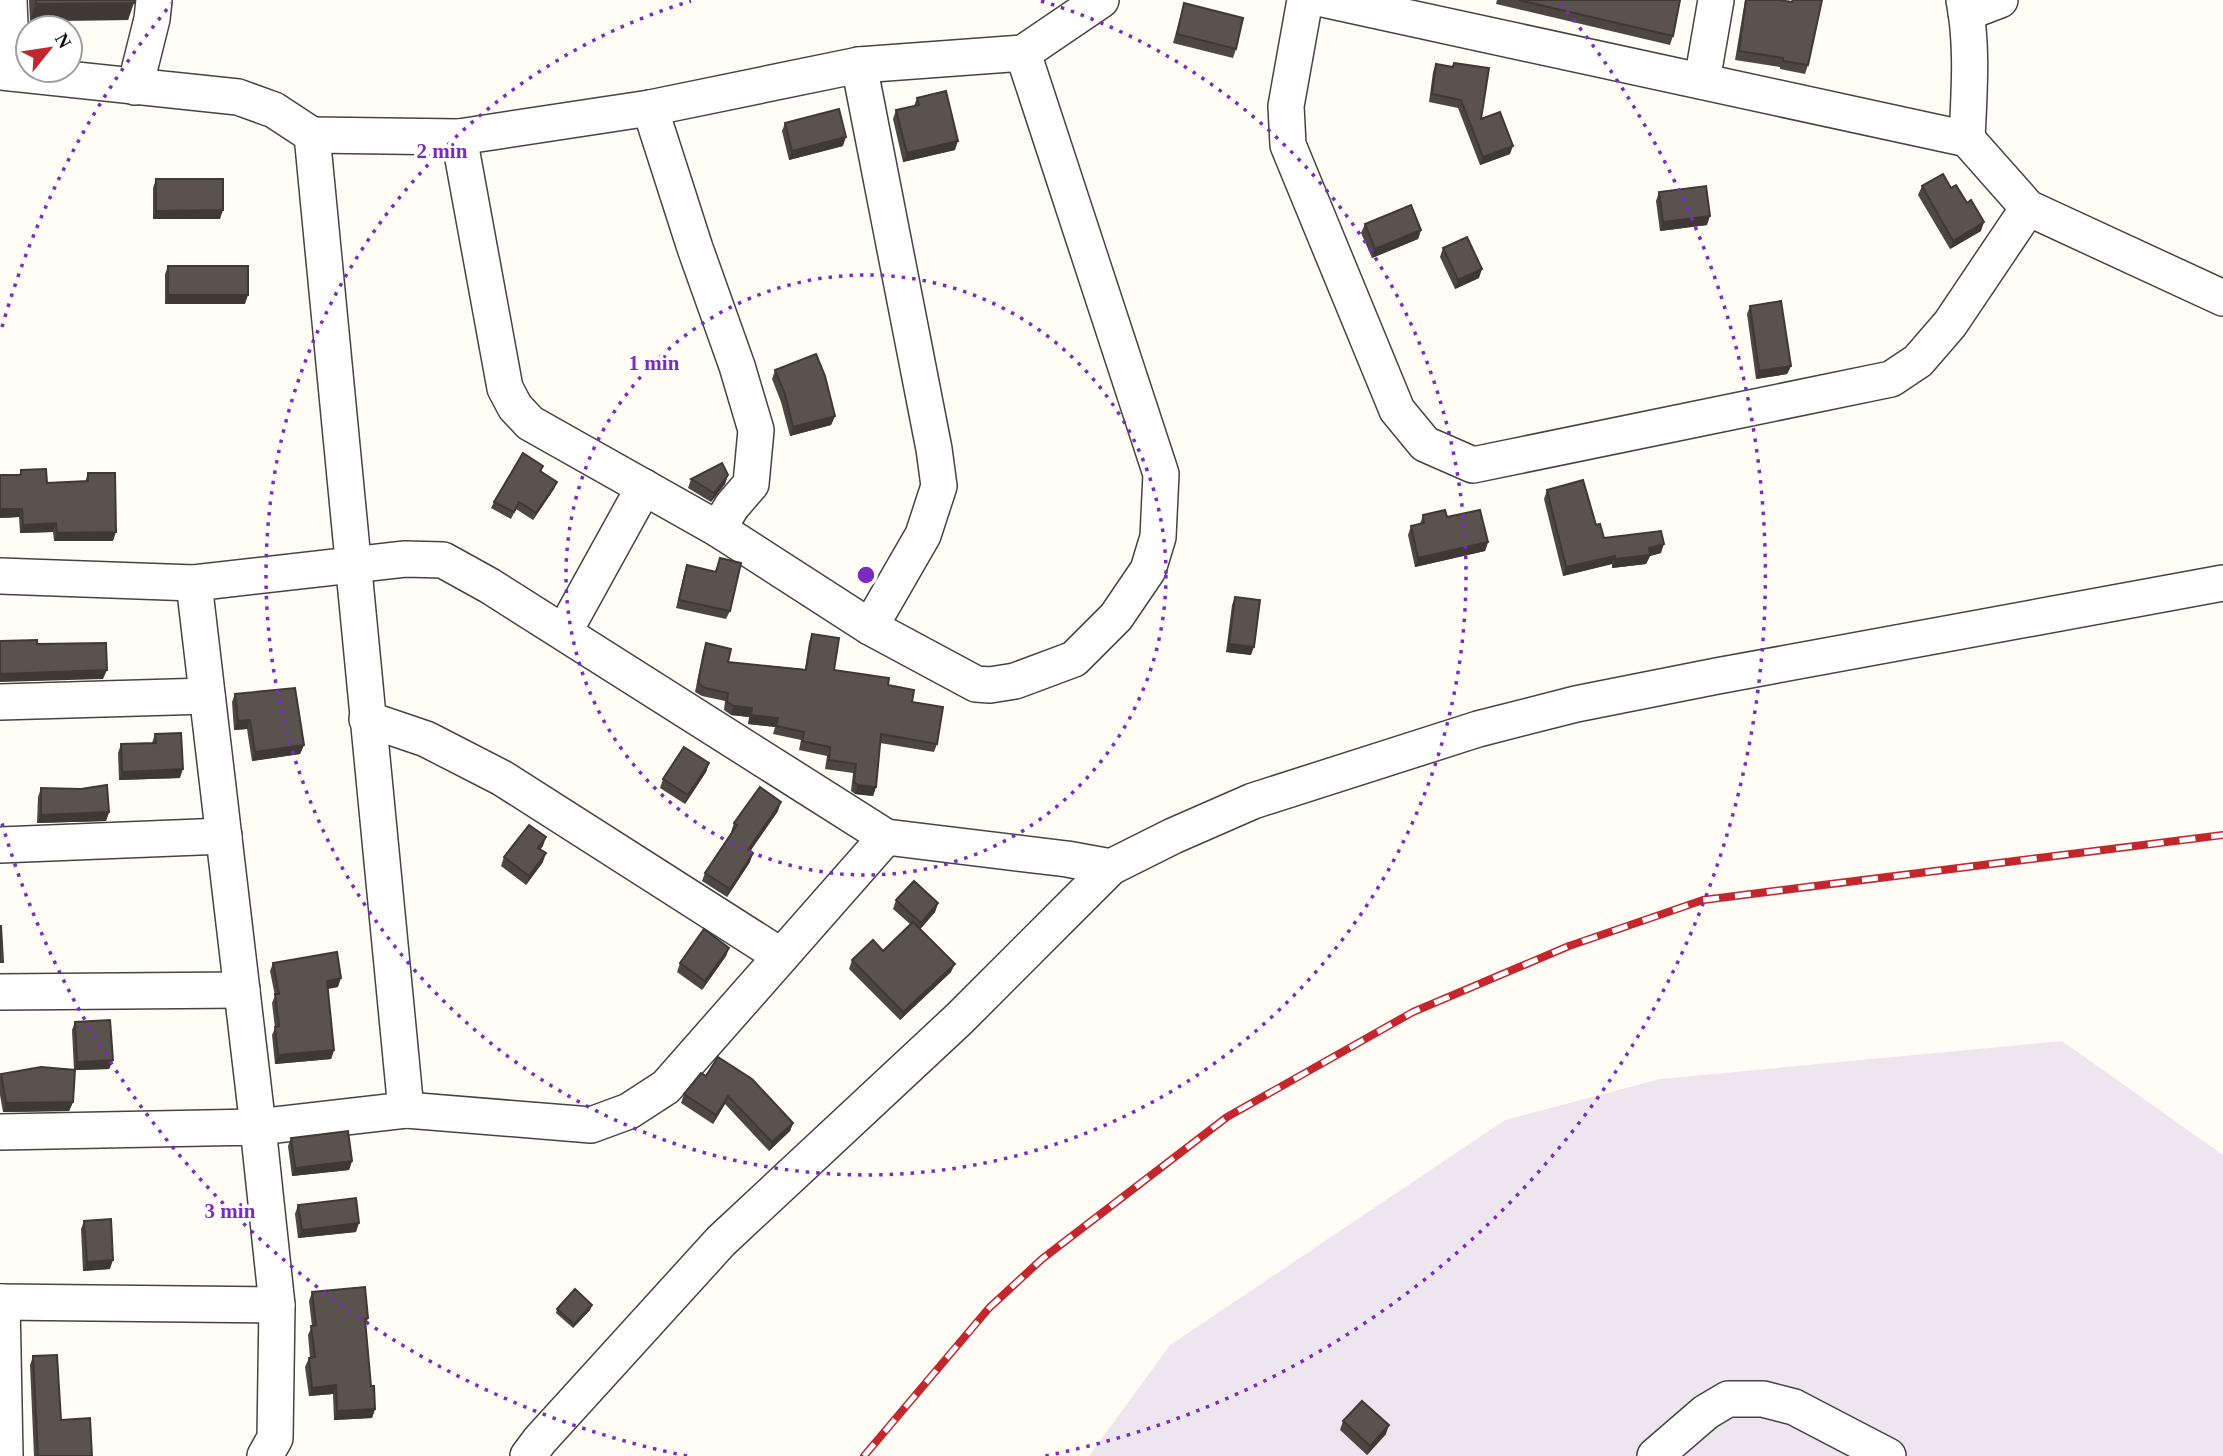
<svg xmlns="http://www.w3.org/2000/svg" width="2223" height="1456" font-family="Georgia,serif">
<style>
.industrial{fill:#eee6ef}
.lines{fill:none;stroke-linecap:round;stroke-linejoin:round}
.minor-casing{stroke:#444;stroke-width:38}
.minor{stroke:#fff;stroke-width:35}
.rail-casing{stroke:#c4262e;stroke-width:8}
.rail{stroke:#fff;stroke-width:5;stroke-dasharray:16;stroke-linecap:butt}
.wall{fill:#4d4742}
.shaded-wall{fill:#3f3936}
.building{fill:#5a524d;stroke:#3f3936;stroke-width:2}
.ring{fill:none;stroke:#7b2cbf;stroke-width:3.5;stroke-dasharray:3.5 7}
.centre{fill:#7b2cbf;stroke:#fff;stroke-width:3.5}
.ring-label{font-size:21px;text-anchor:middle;font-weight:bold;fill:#7b2cbf;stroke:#fff;stroke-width:7;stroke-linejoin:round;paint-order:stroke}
</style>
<rect width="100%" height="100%" fill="#fffdf5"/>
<polygon class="industrial" points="2062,1041 2223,1155 2223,1456 1089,1456 1170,1345 1505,1120 1660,1079"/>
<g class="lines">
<defs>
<g id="minor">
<polyline points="9,0 12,73"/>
<polyline points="1305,0 1286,106 1288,145 1397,410 1425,444 1473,465 1891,379 1918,361 1950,324 2028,208"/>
<polyline points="1327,0 1967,139 2028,208 2223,298"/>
<path d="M1964 0C1973 45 1969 94 1967 139"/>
<polyline points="1966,13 2000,0"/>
<polyline points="859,65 934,449 939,486 923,535 870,627"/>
<polyline points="0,72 238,97 274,110 312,135 406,1110"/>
<polyline points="1702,81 1716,0"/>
<polyline points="135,87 152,19 154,0"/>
<polyline points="650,108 695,248 737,366 756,430 751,484 732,506 718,529"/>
<polyline points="312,135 459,137 650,108 859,65 1023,53 1101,0"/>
<polyline points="459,137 505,388 515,407 530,423 718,529 870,627 976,684 990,685 1015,681 1074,659 1116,617 1148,570 1158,537 1161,474 1023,53"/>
<polygon points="405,559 443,560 490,586 886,837 666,1087 629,1111 591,1125 406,1110 258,1127 194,583"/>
<polyline points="0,576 194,583"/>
<polyline points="564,632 644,487"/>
<polyline points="0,702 207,696"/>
<polyline points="367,719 426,739 502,778 781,956"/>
<polyline points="886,837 1067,859 1111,867"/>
<polyline points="0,845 224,836"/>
<polyline points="0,992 242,990"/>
<polyline points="0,1132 258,1127 277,1305 275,1438 265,1456"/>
<polyline points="0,1302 277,1305"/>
<polyline points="2,1302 5,1456"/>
<polyline points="528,1456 540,1440 721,1241 959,1019 1111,867 1173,836 1253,801 1478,729 1576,704 1717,676 2223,583"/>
<polyline points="1655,1456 1706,1412 1728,1399 1763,1399 1794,1407 1888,1456"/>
</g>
</defs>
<use href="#minor" class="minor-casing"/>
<use href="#minor" class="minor"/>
<defs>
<polyline id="rail" points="864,1456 989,1308 1042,1259 1227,1117 1413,1012 1569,946 1703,900 2223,835"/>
</defs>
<use href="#rail" class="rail-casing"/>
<use href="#rail" class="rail"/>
</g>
<g class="wall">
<polygon points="29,0 134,0 128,20 30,21"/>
<polygon points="1497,0 1680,0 1673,36 1670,45 1496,4"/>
<polygon points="1745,0 1791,2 1792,0 1822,0 1808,65 1805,74 1780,69 1780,67 1735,60"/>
<polygon points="1184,3 1236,49 1233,58 1173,43"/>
<polygon points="1454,63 1481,119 1510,154 1480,165 1458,108 1429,102 1433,72 1436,64 1452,67"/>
<polygon points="917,98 955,150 903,162 893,119 896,110 914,106"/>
<polygon points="785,123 843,146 789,160 782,131"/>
<polygon points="156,179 220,219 153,219 153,188"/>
<polygon points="1922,186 1981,231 1950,249 1918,195"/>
<polygon points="1659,192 1707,225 1660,231 1656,201"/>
<polygon points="1365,224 1421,230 1418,239 1372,258 1361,233"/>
<polygon points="1443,248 1479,278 1455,289 1440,257"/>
<polygon points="168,266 245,304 165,304 165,274"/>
<polygon points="1750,306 1791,366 1787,374 1756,379 1747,314"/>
<polygon points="775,370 835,416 831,425 790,436 781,402 772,379"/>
<polygon points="543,466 541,471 557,482 554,489 533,520 516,509 511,519 491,508 494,502"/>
<polygon points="21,470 47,483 85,482 88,473 113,541 54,541 53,532 20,533 19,517 0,518 0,475 19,475"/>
<polygon points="728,475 725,484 711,502 688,488 691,479"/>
<polygon points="1547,490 1596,525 1604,538 1661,553 1650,556 1646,564 1612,568 1612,564 1563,576 1544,499"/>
<polygon points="1423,515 1447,517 1488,542 1485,551 1415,567 1408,535 1411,526 1420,524"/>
<polygon points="720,558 730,611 726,619 676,608 684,574 687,565 715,572"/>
<polygon points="1235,597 1251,655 1226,652 1232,605"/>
<polygon points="812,634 834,670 888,685 912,702 937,744 934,752 880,743 876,787 873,796 855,794 851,791 853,773 825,769 827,756 799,750 801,740 773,734 775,727 748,724 749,717 731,715 724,710 725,701 702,696 695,692 703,652 706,643 728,662 805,669 809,642"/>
<polygon points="235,694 304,745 300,754 252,761 247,729 234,730 232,702"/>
<polygon points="155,734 180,778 119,780 118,753 121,744 152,743"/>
<polygon points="709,763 706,772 685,804 660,788 663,779"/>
<polygon points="41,788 109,812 106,821 37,823 38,797"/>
<polygon points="778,811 750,851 750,862 727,897 702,881 705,873 732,832 731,832 734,823"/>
<polygon points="543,846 540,849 543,862 526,885 501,866 504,857"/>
<polygon points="896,900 938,903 935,912 920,929 951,972 900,1020 849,969 852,960 883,951 910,924 893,909"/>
<polygon points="729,948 726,956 702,990 677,972 680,963"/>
<polygon points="273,963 338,987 328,989 334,1050 331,1059 275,1064 272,1035 275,1028 272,1003 275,996 270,971"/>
<polygon points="75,1022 113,1060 109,1069 75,1070 73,1102 69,1111 3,1112 0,1095 0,1077 1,1074 74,1070 72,1030"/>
<polygon points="701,1073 793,1123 790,1131 769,1151 725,1104 713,1124 681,1103 684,1094"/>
<polygon points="291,1138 352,1161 349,1170 292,1176 288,1146"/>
<polygon points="298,1205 356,1232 298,1238 295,1214"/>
<polygon points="84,1221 110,1269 83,1271 81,1229"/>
<polygon points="312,1292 368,1318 365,1327 371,1386 375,1409 372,1418 334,1420 333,1394 309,1396 305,1367 309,1358 310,1358 308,1335 312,1326 309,1301"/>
<polygon points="592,1305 590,1310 573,1328 556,1313 557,1309"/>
<polygon points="33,1356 61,1420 92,1456 34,1456 30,1365"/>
<polygon points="1343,1421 1386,1434 1367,1455 1340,1430"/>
</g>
<g class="shaded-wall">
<polygon points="134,3 128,20 30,21 36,4"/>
<polygon points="846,137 843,146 789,160 792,151"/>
<polygon points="958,141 955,150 903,162 907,153"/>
<polygon points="1513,146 1510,154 1480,165 1483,157"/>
<polygon points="223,210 220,219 153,219 156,211"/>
<polygon points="1710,216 1707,225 1660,231 1663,222"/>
<polygon points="1984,222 1981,231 1950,249 1953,241"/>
<polygon points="1421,230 1418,239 1372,258 1375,249"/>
<polygon points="1482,269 1479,278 1455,289 1458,280"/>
<polygon points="168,295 248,295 245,304 165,304"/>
<polygon points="1791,366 1787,374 1756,379 1759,371"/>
<polygon points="835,416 831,425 790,436 793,427"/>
<polygon points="728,475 725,484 711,502 714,493"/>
<polygon points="557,482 554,489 533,520 536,513"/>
<polygon points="0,509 22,509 19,517 0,518"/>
<polygon points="56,523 53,532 20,533 23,525"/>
<polygon points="116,532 113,541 54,541 57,533"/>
<polygon points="1488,542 1485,551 1415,567 1418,558"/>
<polygon points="1664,544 1661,553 1650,556 1646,564 1612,568 1615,559 1649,548"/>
<polygon points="1615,556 1612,564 1563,576 1566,567"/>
<polygon points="1229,644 1254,647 1251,655 1226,652"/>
<polygon points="107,670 103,679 0,682 0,674 3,673"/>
<polygon points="734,706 752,708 749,717 731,715"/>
<polygon points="751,715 778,718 775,727 748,724"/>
<polygon points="250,720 247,729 234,730 238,721"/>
<polygon points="304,745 300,754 252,761 255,752"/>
<polygon points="709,763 706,772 685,804 688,795"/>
<polygon points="183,769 180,778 119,780 122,772"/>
<polygon points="858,785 876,787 873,796 855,794"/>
<polygon points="781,802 778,811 745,859 748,850"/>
<polygon points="109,812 106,821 37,823 41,815"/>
<polygon points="546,837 543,846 535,856 538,848"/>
<polygon points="546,853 543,862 526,885 529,876"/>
<polygon points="753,853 750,862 727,897 730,889"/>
<polygon points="938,903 935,912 918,932 921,923"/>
<polygon points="729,948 726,956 702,990 705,981"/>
<polygon points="955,964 951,972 900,1020 903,1012"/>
<polygon points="341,978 338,987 324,989 327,981"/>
<polygon points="334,1050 331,1059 275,1064 278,1055"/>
<polygon points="113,1060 109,1069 74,1070 77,1062"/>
<polygon points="728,1096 725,1104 713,1124 716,1115"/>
<polygon points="73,1102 69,1111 3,1112 6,1103"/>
<polygon points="793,1123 790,1131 769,1151 772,1142"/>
<polygon points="352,1161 349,1170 292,1176 295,1168"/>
<polygon points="359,1223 356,1232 298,1238 302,1230"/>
<polygon points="113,1260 110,1269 83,1271 87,1262"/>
<polygon points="592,1305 590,1310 573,1328 574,1324"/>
<polygon points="336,1385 333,1394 309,1396 312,1388"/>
<polygon points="375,1409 372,1418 334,1420 337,1411"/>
<polygon points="1389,1425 1386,1434 1367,1455 1370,1446"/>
</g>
<g class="building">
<polygon points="36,0 134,0 134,3 36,4"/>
<polygon points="1518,0 1680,0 1673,36"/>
<polygon points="1746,0 1779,0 1792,2 1793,0 1822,0 1808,65 1783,61 1783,58 1739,51"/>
<polygon points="1184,3 1243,18 1236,49 1177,34"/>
<polygon points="1454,63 1489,68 1481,119 1500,112 1513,146 1483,157 1461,100 1432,94 1436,64 1453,67"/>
<polygon points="946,91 958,141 907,153 896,110 919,105 917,98"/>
<polygon points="839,109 846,137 792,151 785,123"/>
<polygon points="1943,174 1951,188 1956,185 1967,203 1971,200 1984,222 1953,241 1922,186"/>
<polygon points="156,179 223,179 223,210 156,211"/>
<polygon points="1706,186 1710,216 1663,222 1659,192"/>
<polygon points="1411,205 1421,230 1375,249 1365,224"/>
<polygon points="1467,237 1482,269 1458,280 1443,248"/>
<rect x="168" y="266" width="80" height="29"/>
<polygon points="1781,301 1791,366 1759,371 1750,306"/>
<polygon points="816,354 825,376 835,416 793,427 785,394 775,370"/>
<polygon points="523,453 543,466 540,471 557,482 536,513 519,502 514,512 494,502"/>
<polygon points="722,463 728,475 714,493 691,479"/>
<polygon points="46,469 47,483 88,481 88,473 115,473 116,532 57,533 56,523 23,525 22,509 0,509 0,475 21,475 21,470"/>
<polygon points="1583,480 1596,525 1600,524 1604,538 1661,531 1664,544 1649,548 1650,555 1615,559 1615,556 1566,567 1547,490"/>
<polygon points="1445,510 1447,517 1480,510 1488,542 1418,558 1411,526 1424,523 1423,515"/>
<polygon points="720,558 741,563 730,611 679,600 687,565 716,572"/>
<polygon points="1235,597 1260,600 1254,647 1229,644"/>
<polygon points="812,634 839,638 834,670 889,678 888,685 914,690 912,702 943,707 937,744 881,734 876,787 858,785 854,782 856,764 829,760 830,747 802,741 804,732 776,726 778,718 751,715 752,708 734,706 727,702 728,693 705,688 698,683 706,643 731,649 728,662 806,670"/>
<polygon points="37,640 37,644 106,643 107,670 0,674 0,641"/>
<polygon points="295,688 304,745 255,752 250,720 238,721 235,694"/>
<polygon points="181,733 183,769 122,772 121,744 156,743 155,734"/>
<polygon points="684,747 709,763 688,795 663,779"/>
<polygon points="107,785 109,812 41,815 41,788 81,789"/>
<polygon points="760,787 781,802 748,850 753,853 730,889 705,873 737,825 734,823"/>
<polygon points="529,825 546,837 538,848 546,853 529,876 504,857"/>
<polygon points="914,881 938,903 921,923 896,900"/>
<polygon points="913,922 955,964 903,1012 852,960 873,940 883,951"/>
<polygon points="0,926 1,926 3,962 0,962"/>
<polygon points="704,929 729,948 705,981 680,963"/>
<polygon points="337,952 341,978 327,981 334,1050 278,1055 275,1027 279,1026 275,994 279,994 273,963"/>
<polygon points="110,1020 113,1060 77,1062 75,1022"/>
<polygon points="718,1057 752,1079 793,1123 772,1142 728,1096 716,1115 684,1094 701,1073 706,1076"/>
<polygon points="41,1067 75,1070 73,1102 6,1103 1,1074"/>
<polygon points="348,1131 352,1161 295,1168 291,1138"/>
<polygon points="356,1198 359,1223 302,1230 298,1205"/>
<polygon points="111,1219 113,1260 87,1262 84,1221"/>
<polygon points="365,1287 368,1318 365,1319 371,1386 374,1386 375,1409 337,1411 336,1385 312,1388 309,1358 315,1357 311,1326 316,1325 312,1292"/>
<polygon points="575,1289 592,1305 574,1324 557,1309"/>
<polygon points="57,1355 61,1420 90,1418 92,1456 38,1456 33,1356"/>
<polygon points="1362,1401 1389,1425 1370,1446 1343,1421"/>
</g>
<g class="ring">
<circle cx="866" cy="575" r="300"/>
<path d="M1041 1A600 600 0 1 1 691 1"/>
<path d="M687 1456A899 899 0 0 1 2 823M2 327A899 899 0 0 1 172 3M1560 3A899 899 0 0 1 1045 1456"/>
</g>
<circle cx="866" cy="575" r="10" class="centre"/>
<g class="ring-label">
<text x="442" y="158">2 min</text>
<text x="654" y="370">1 min</text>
<text x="230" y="1218">3 min</text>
</g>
<g transform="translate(49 49) rotate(60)"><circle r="33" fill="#ffffff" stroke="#a0a0a0" stroke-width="2"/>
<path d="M0-5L12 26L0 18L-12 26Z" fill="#c4262e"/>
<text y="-10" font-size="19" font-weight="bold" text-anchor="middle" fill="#111111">N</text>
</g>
</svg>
